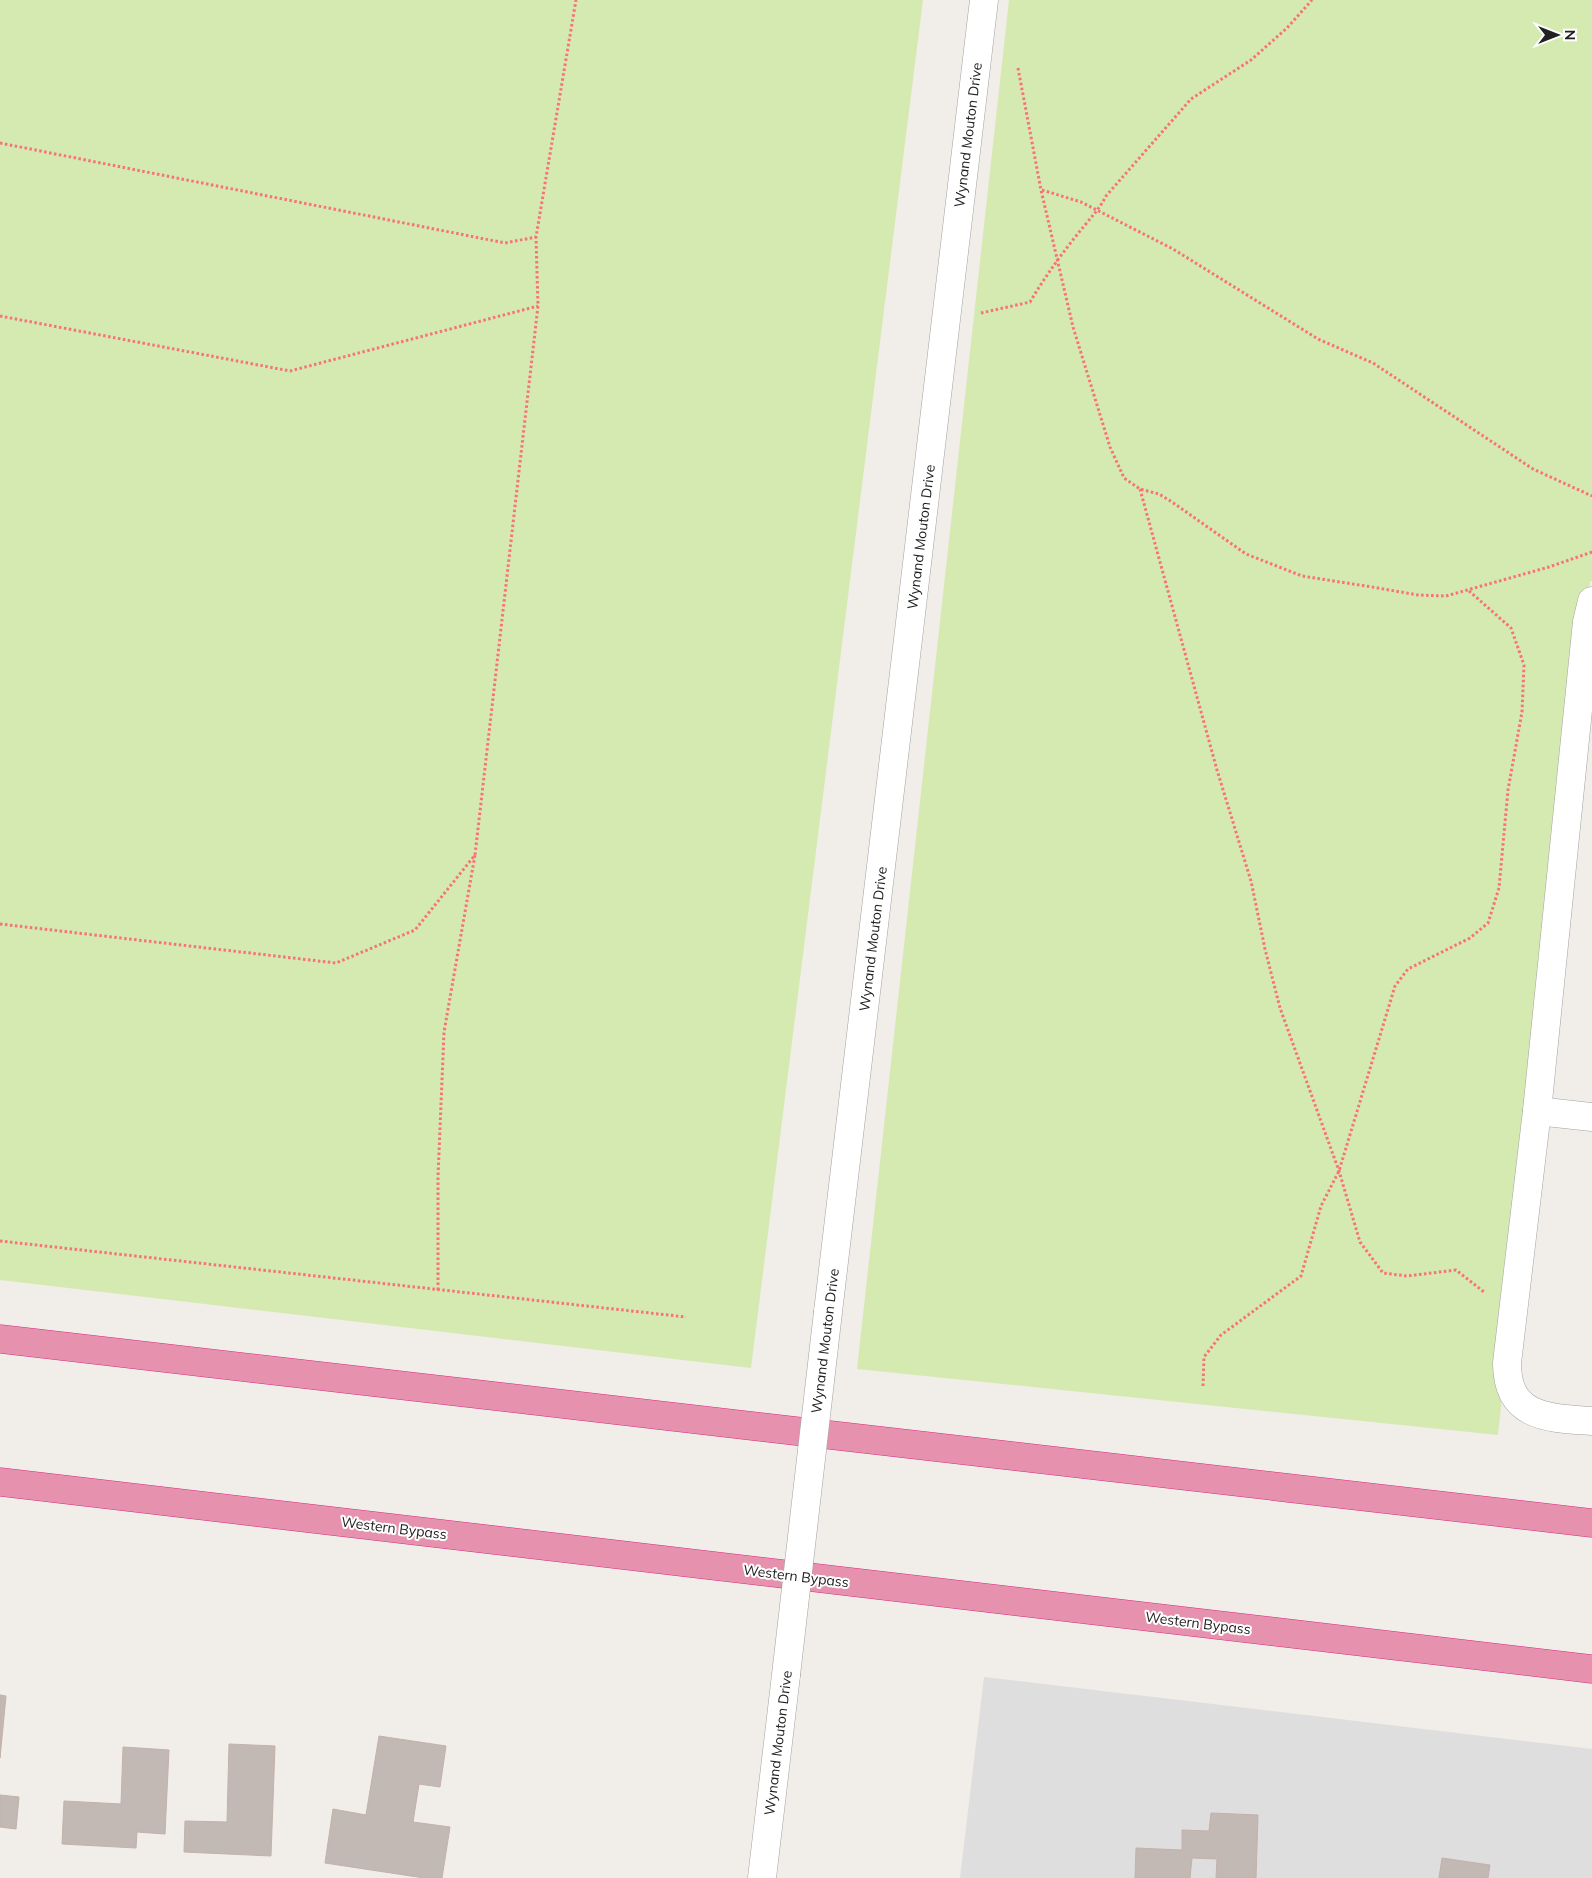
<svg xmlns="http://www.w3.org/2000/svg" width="1592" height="1878" font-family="Mulish,sans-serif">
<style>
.residential{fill:#dfdede}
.grass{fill:#d5eab0}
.building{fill:#c2b8b4;stroke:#c3b1aa}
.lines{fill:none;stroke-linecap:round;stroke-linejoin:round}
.minor-casing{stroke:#a2a2a2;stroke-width:29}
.highway-casing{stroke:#d92b81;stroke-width:29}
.path{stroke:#f87279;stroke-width:3;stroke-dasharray:2.5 2.5;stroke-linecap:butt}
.minor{stroke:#fff;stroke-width:28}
.highway{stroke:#e692af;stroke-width:28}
.minor-bridge-casing{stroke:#a2a2a2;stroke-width:29;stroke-linecap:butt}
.minor-bridge{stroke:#fff;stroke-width:28}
.labels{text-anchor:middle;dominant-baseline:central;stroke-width:4;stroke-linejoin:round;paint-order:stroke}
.street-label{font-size:14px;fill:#212121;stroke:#fff}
</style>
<rect width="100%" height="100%" fill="#f1ede8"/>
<polygon class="residential" points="984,1677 1592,1749 1592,1878 960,1878"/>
<g class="grass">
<polygon points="0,0 923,0 751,1368 0,1280"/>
<polygon points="1009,0 1592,0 1592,581 1590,581 1498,1435 857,1369"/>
</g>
<g class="building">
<polygon points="0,1695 6,1696 0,1758"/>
<polygon points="379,1736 446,1746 440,1787 419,1784 413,1822 450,1827 442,1878 424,1878 325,1863 333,1809 366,1815"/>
<polygon points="229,1744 275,1746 271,1856 184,1852 185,1821 227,1822"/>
<polygon points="123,1747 169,1750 165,1834 137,1832 136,1848 62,1844 64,1801 121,1804"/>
<polygon points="0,1795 19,1797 16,1829 0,1827"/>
<polygon points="1211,1813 1258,1815 1256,1878 1216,1878 1217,1859 1192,1858 1190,1878 1135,1878 1136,1848 1182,1850 1182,1830 1209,1831"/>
<polygon points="1442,1858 1490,1865 1488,1878 1439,1878"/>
</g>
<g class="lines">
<defs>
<g id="minor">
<path d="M1592 601 1587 622 1537 1111 1507 1363C1507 1418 1548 1418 1592 1421"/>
<polyline points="1537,1111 1592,1117"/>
<polyline points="828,1312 984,0"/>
<polyline points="762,1878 786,1675"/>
</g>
<g id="highway">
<polyline points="0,1339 1592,1523"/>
<polyline points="0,1482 1592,1669"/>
</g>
</defs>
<use href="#minor" class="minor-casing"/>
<use href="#highway" class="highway-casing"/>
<g class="path">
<polyline points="1018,68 1041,190 1073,327 1110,447 1124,478 1140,489 1159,494 1172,502 1246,554 1302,576 1372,587 1418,595 1446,596 1549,567 1592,552"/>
<polyline points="0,143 505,243 536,237"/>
<polyline points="1042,190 1081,202 1173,249 1318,339 1373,363 1533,469 1592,496"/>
<path d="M981 313 1030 302C1046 275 1065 249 1085 225 1093 215 1100 208 1106 196L1191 99 1251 60 1287 28 1312 0"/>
<polyline points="0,316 290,371 538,306"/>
<polyline points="1140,489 1217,770 1251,881 1265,949 1280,1008 1339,1171 1360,1242 1383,1273 1407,1276 1456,1270 1484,1292"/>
<polyline points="0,924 336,963 415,930 475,855 538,306 536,237 576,0"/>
<polyline points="0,1241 686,1317"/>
<polyline points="438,1290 438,1177 444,1032 475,855"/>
<polyline points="1203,1386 1204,1357 1221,1335 1301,1276 1321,1206 1339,1171 1395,986 1408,969 1470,938 1488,923 1499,888 1508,790 1522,712 1524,665 1511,628 1468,590"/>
</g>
<use href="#minor" class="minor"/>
<use href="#highway" class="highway"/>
<defs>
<polyline id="minor-bridge" points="786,1675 828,1312"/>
</defs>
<use href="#minor-bridge" class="minor-bridge-casing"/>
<use href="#minor-bridge" class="minor-bridge"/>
</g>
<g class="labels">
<g class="street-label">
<text transform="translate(968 135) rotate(-83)">Wynand Mouton Drive</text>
<text transform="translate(921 537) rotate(-83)">Wynand Mouton Drive</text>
<text transform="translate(873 939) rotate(-83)">Wynand Mouton Drive</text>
<text transform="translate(825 1341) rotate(-83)">Wynand Mouton Drive</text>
<text transform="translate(394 1528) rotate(7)">Western Bypass</text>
<text transform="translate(796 1576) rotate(7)">Western Bypass</text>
<text transform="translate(1198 1623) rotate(7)">Western Bypass</text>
<text transform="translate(778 1743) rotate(-83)">Wynand Mouton Drive</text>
</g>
</g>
<g transform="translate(1557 35) rotate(90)" stroke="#ffffff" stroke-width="4" paint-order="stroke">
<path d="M0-4L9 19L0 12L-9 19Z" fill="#212121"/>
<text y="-8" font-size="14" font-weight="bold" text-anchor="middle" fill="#212121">N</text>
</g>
</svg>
